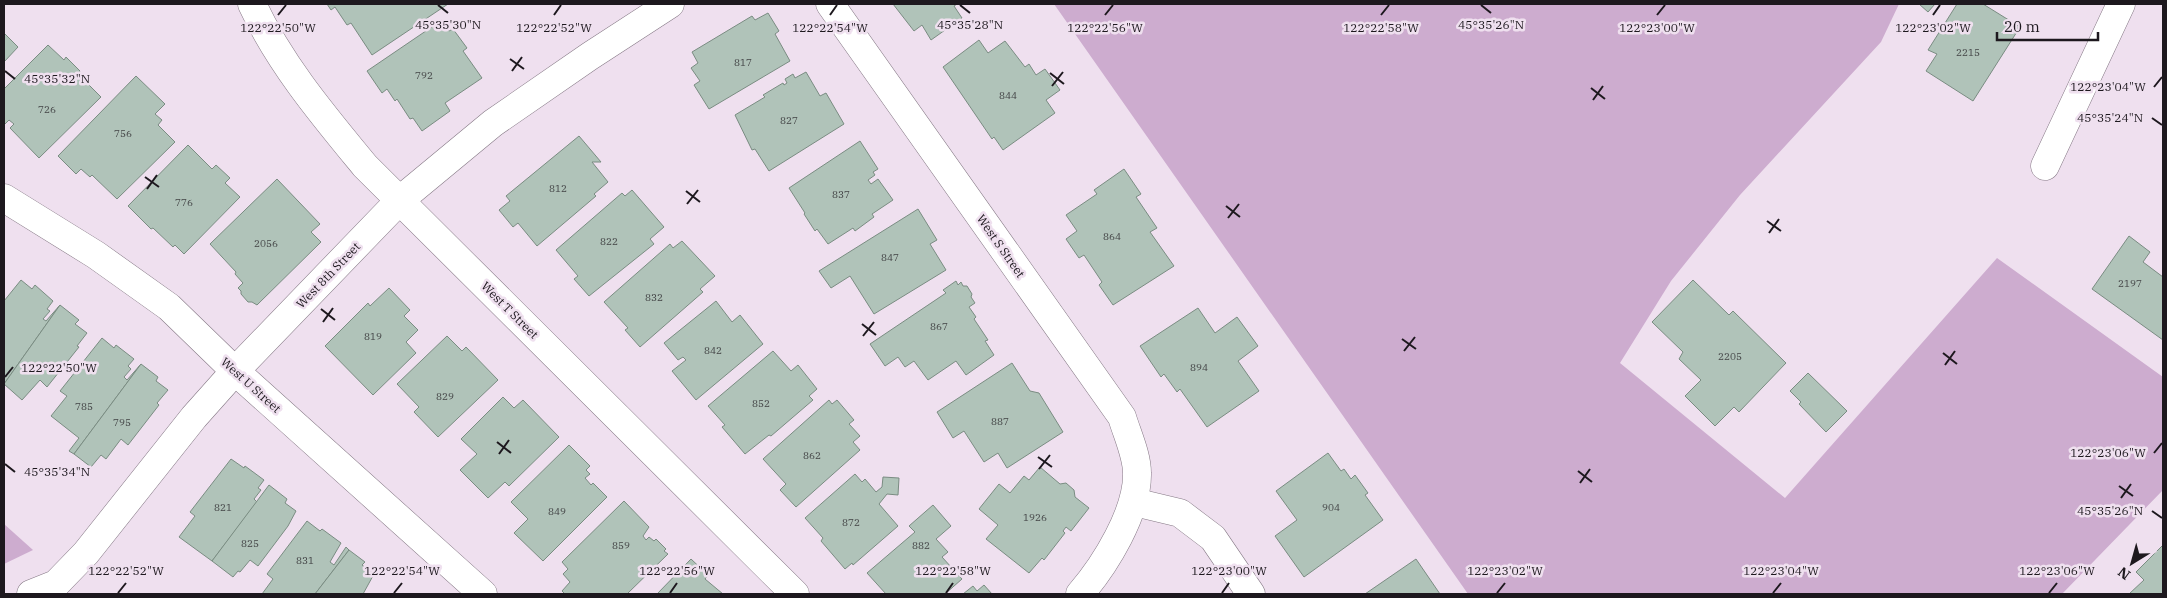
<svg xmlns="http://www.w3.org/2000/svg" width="2167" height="598" font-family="'IBM Plex Serif',serif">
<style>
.green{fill:#cdaccf}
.building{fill:#b0c3b9;stroke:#7a8c82}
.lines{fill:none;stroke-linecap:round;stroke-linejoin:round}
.minor-casing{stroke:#857885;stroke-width:29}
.minor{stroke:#fff;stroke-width:28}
.ticks{fill:none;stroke:#1d181e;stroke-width:2}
.labels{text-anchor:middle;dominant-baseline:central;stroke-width:5;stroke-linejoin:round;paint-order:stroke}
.number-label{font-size:10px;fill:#424345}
.street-label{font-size:12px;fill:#1d181e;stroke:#efe0ef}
.ticks-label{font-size:12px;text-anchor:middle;fill:#1d181e;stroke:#efe0ef;stroke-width:5;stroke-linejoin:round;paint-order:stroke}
</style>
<rect width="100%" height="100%" fill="#efe0ef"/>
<g class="green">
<polygon points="1054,4 1899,4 1881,42 1740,195 1671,281 1620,363 1785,498 1997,258 2163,377 2163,490 2062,594 1468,594"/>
<polygon points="4,524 33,550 4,564"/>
</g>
<g class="building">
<polygon points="327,4 448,4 372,55 351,23 347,25 335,7 331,10"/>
<polygon points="893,4 957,4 954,6 962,18 931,40 922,25 914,31"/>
<polygon points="1919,4 1935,4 1928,12"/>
<polygon points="1957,4 1983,4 2020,27 1973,101 1926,71 1937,54 1928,50"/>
<polygon points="768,13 779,31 775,34 790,61 709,109 694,85 700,81 691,68 698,63 692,52 752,16 755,20"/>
<polygon points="442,20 449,31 453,29 467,48 463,51 482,78 445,103 450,111 422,131 413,118 410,119 397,99 395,101 387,89 382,93 367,71"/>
<polygon points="4,33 18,47 4,62"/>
<polygon points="979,40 988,53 1005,41 1025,67 1029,64 1036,75 1045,69 1060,90 1046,100 1055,113 1003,150 994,137 992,139 943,67"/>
<polygon points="48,45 64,60 66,57 80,71 78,74 101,97 39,158 10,128 14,124 9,120 5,124 4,123 4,89"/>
<polygon points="806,72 820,96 826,93 844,124 769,171 755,149 752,150 735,115 765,97 763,95 783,83 784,85 787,83 785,79 793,74 795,78"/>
<polygon points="136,76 165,104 155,114 162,120 158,125 175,142 117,199 92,175 90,177 81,169 76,174 58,156"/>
<polygon points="579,136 601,162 592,162 608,182 594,194 596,196 537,246 518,223 513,227 499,210 510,201 506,196"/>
<polygon points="860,141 878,169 873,172 875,175 868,180 871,184 878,179 893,200 872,214 874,217 855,231 853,228 828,244 817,229 815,231 804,214 805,213 789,188"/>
<polygon points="188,145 212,169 216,165 230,178 225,183 240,197 184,254 175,245 173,247 153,228 151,229 128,206"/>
<polygon points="1124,169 1141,194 1136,197 1157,228 1150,232 1174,266 1113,305 1099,285 1102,282 1084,255 1079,258 1066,239 1077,231 1066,215 1097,194 1094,190"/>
<polygon points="277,179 320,224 311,232 321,242 257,305 252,302 248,302 241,294 241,291 238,288 243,283 235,274 236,272 210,244"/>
<polygon points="632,190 664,227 650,239 654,244 589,296 574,279 578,276 556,250 622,193 625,196"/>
<polygon points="918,209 937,240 930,244 946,270 874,314 850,276 831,288 819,271"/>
<polygon points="2129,236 2150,252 2143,262 2163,277 2163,340 2092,289"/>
<polygon points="682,241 715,276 700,289 703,292 640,347 625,330 628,328 604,302 670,244 673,248"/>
<polygon points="21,280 32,289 35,285 53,301 47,309 50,311 43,319 46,321 60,305 4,384 4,301"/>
<polygon points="1693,280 1729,315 1733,311 1786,363 1739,412 1734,407 1715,426 1685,396 1701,380 1679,359 1683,352 1652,322"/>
<polygon points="956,281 958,285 961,282 963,286 967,286 972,294 971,297 975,303 969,307 976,317 974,319 988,340 985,341 994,355 966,375 956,361 928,380 914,361 905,367 898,357 885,366 870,344 946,293 943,290"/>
<polygon points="389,288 410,310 404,316 418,330 406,342 416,353 373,395 325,346 368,303 370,306"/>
<polygon points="716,301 732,322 740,315 763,344 696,400 672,371 686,360 683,357 678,360 664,343"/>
<polygon points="60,305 79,320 75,324 87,333 77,346 79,347 47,387 40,380 22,400 4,384"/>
<polygon points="1198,308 1215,333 1237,317 1258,346 1238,361 1259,391 1207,427 1180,389 1177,392 1164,374 1161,377 1140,346"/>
<polygon points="447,336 462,351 466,347 498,380 438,437 414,412 419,407 397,384"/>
<polygon points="102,338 114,348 116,345 134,359 128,366 131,369 124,377 127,380 141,364 74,454 69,451 79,438 51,416 67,396 60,391"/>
<polygon points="773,351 791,371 798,365 817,389 809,396 813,400 771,436 769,435 745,454 722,427 725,425 708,406"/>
<polygon points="1012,363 1030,391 1039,393 1063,432 1007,468 998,453 984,462 964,431 953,438 937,412"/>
<polygon points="141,364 158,377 156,381 168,390 157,403 159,405 128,445 121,439 106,459 101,455 91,467 74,454"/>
<polygon points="1808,373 1847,411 1826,432 1799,404 1801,402 1790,391"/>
<polygon points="503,397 514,408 523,400 559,437 509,486 505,482 488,498 460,470 477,454 461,439"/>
<polygon points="829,400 832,404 837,400 854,420 849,424 860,436 853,442 860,450 796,507 780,490 786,484 763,459"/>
<polygon points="569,445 590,466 586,470 590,474 585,478 591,485 593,483 607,497 543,561 514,533 528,519 511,502"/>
<polygon points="1328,453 1341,471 1344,469 1351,479 1355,475 1368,493 1365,495 1383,520 1304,577 1275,536 1297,520 1276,491"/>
<polygon points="231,459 244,468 245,466 264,480 258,488 261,490 254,499 257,502 212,561 179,537 195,516 190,512"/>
<polygon points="1040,467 1060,484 1066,483 1074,490 1075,497 1089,508 1071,531 1066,527 1063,531 1065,533 1044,560 1042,558 1029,573 986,539 998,525 979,509 999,484 1010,493 1024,476 1029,480"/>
<polygon points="855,474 862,482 865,479 876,492 882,487 883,477 899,478 898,495 887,494 879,504 898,526 853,565 852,563 845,569 821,541 823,538 805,518"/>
<polygon points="269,485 287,499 285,503 296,511 288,526 258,566 250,560 240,572 238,571 233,577 212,561"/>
<polygon points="624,501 649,527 643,536 646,540 649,537 654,541 656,539 666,549 664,551 668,554 627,594 565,594 562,591 570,582 563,574 568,569 562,562"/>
<polygon points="933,505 951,526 936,539 948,552 942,557 962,579 945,594 886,594 867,573 915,532 909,526"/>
<polygon points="307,521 320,531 322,529 341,543 330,562 334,565 346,547 349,550 315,594 262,594 273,579 267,574"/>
<polygon points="2163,545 2163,594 2129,594 2144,580 2136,572"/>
<polygon points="349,550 365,562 362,565 374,574 363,594 315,594"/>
<polygon points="691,559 708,575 705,579 723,594 657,594"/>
<polygon points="1416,559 1440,594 1365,594"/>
<polygon points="984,585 992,594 963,594 973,586 977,591"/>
</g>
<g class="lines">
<defs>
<g id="minor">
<path d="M252 4C280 64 323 115 365 166L795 594"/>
<path d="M830 4 1122 417C1127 434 1137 455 1137 473 1138 512 1105 565 1080 594"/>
<polyline points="2045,166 2121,4"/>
<polyline points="4,198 96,255 169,307 235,371 483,594"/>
<polyline points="1134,502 1180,513 1213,538 1251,594"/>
<polyline points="31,594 56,584 86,553 194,417 235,371 400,200 493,123 590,56 670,4"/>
</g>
</defs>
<use href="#minor" class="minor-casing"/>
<use href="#minor" class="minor"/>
</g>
<path class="ticks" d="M438 5 448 13M960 5 970 13M1481 5 1491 13M278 15 286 5M554 15 561 5M830 15 837 5M1105 15 1113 5M1381 15 1389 5M1657 15 1665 5M1933 15 1940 5M510 59 524 69M5 71 15 79M512 71 522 57M1050 73 1064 84M1052 86 1063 72M2154 87 2162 77M1591 88 1605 99M1593 100 1603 86M2152 118 2162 125M145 177 159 187M147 189 157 175M686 191 700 202M687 204 698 190M1226 206 1240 217M1228 218 1239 204M1767 221 1781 231M1769 233 1779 219M321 309 335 320M323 322 333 308M862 324 876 335M863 336 874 322M1402 339 1416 349M1404 351 1415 337M1943 353 1957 364M1945 365 1955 351M5 377 13 367M497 442 511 453M2154 453 2162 443M499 454 509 440M1038 457 1052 467M5 464 15 472M1039 469 1050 455M1578 471 1592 482M1580 483 1590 469M2119 486 2133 496M2121 498 2131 484M2152 511 2162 518M118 593 126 583M394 593 402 583M670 593 677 583M946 593 953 583M1222 593 1229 583M1497 593 1505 583M1773 593 1781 583M2049 593 2057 583"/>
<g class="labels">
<g class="number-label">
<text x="1968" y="52">2215</text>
<text x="743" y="62">817</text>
<text x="424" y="75">792</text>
<text x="1008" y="95">844</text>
<text x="47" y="109">726</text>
<text x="789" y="120">827</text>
<text x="123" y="133">756</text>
<text x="558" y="188">812</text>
<text x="841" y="194">837</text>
<text x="184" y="202">776</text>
<text x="1112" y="236">864</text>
<text x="609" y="241">822</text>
<text x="266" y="243">2056</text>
<text x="890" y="257">847</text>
<text x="2130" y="283">2197</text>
<text x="654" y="297">832</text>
<text x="939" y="326">867</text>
<text x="373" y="336">819</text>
<text x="713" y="350">842</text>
<text x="1730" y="356">2205</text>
<text x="1199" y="367">894</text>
<text x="445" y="396">829</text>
<text x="761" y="403">852</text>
<text x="84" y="406">785</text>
<text x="1000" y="421">887</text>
<text x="122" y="422">795</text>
<text x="812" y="455">862</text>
<text x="223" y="507">821</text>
<text x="1331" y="507">904</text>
<text x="557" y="511">849</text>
<text x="1035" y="517">1926</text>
<text x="851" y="522">872</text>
<text x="250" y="543">825</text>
<text x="621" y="545">859</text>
<text x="921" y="545">882</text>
<text x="305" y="560">831</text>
</g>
<g class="street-label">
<text transform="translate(1001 246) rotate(55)">West S Street</text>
<text transform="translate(328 275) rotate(-46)">West 8th Street</text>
<text transform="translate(510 310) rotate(45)">West T Street</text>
<text transform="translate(251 385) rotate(42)">West U Street</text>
</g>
</g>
<g class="ticks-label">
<text x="448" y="29">45°35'30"N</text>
<text x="970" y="29">45°35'28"N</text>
<text x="1491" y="29">45°35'26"N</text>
<text x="278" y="32">122°22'50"W</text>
<text x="554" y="32">122°22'52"W</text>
<text x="830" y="32">122°22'54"W</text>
<text x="1105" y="32">122°22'56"W</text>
<text x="1381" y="32">122°22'58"W</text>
<text x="1657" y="32">122°23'00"W</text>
<text x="1933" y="32">122°23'02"W</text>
<text x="57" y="83">45°35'32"N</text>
<text x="2108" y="91">122°23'04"W</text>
<text x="2110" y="122">45°35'24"N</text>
<text x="59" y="372">122°22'50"W</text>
<text x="2108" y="457">122°23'06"W</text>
<text x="57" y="476">45°35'34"N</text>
<text x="2110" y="515">45°35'26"N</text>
<text x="126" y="575">122°22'52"W</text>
<text x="402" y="575">122°22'54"W</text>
<text x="677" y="575">122°22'56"W</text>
<text x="953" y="575">122°22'58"W</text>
<text x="1229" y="575">122°23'00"W</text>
<text x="1505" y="575">122°23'02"W</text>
<text x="1781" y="575">122°23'04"W</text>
<text x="2057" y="575">122°23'06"W</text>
</g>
<rect width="2167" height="598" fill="none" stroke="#1d181e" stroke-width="10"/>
<g transform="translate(2132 563) rotate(217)" stroke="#efe0ef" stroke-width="4" paint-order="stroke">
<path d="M0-4L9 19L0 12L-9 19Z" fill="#1d181e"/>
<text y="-8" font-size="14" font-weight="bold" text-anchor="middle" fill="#1d181e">N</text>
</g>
<path d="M1997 32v8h101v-8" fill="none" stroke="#1d181e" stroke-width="2.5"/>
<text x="2004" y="32" font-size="15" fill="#1d181e" stroke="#efe0ef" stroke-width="4" paint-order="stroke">20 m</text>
</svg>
